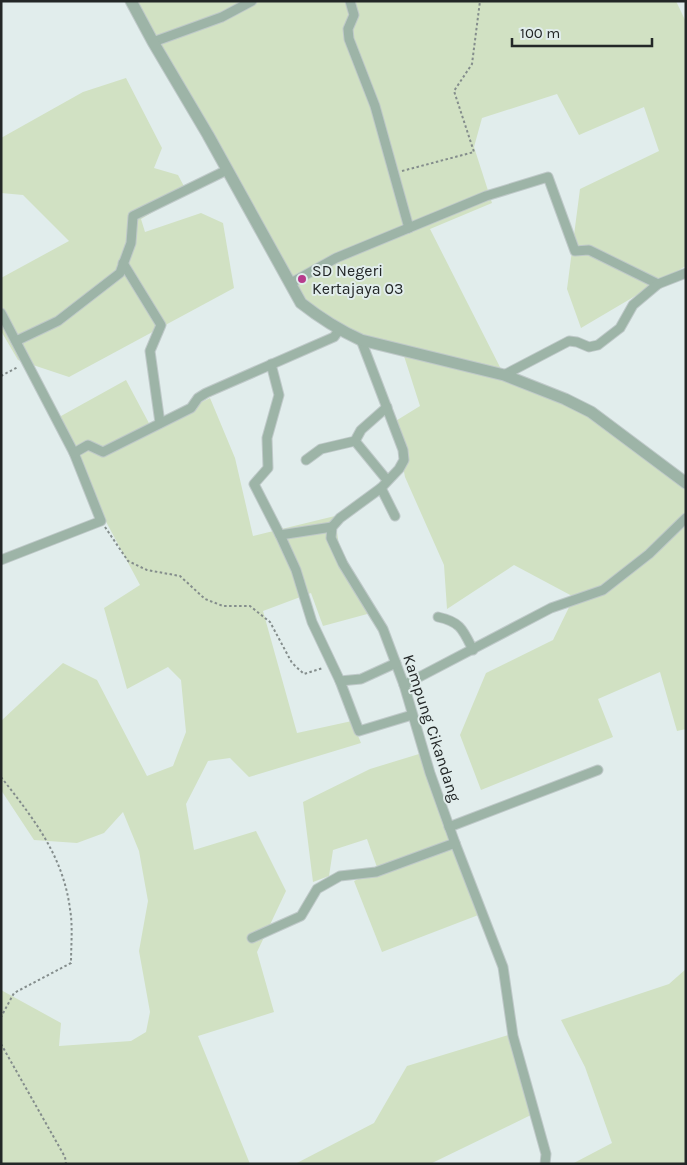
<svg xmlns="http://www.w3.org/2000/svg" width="687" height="1165" font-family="Karla,sans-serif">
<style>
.green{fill:#d1e1c3}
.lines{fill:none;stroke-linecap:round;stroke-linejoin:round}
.minor-casing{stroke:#bfc9c9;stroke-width:11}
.tertiary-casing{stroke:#bfc9c9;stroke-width:13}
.path{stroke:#848d8c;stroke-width:2;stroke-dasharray:2.5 2.5;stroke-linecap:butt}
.minor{stroke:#9db4a7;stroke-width:9}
.tertiary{stroke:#9db4a7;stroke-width:11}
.poi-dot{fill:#b73b8c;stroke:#e1edec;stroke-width:2}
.labels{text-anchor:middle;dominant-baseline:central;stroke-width:4;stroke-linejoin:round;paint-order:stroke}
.poi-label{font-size:16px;fill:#232727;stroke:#e1edec;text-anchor:start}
.street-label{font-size:16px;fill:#232727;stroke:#e1edec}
</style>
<rect width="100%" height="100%" fill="#e1edec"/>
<g class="green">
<polygon points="132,1 676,1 686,22 686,266 581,328 567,289 580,189 659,151 644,107 579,135 557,94 482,118 474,147 492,203 430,229 506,379 596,414 686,480 686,729 677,731 660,672 598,699 613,737 481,790 460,735 486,673 553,640 574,597 514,565 447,609 444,565 405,477 394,422 420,406 404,356 355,344 300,304"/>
<polygon points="126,78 162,148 154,168 178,175 187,192 141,219 145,232 201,213 223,223 234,288 69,377 18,360 1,331 1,278 69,241 23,195 1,193 1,138 83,92"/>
<polygon points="126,380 151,427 210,398 235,458 253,536 335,516 342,569 371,613 323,626 311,593 263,611 297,733 352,721 361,743 249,777 230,758 208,761 186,804 194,850 256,831 286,891 257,952 274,1012 198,1036 250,1164 1,1164 1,990 61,1023 59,1046 131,1041 146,1032 150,1012 139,951 148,901 139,851 123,812 104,833 77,843 34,840 1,790 1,721 63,663 97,680 147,776 173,766 186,732 181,680 168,667 127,689 104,608 140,585 52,421"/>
<polygon points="419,754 481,914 382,952 354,881 378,870 367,839 333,850 329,876 313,882 303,802 370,769"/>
<polygon points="686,969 686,1164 572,1164 612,1143 585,1067 561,1020 669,984"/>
<polygon points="515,1033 518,1072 533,1114 430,1164 295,1164 374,1123 407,1066"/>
</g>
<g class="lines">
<defs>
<g id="minor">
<polyline points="350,1 354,15 348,29 349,39 375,106 409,228"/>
<polyline points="153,42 222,17 252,1"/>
<polyline points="123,263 161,325 150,351 160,423"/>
<polyline points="291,283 336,258 486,196 548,177 575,251 589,250 658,284"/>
<polyline points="1,313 74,453 101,521 1,560"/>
<polyline points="361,340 403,450 404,460 399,469 381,488 340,518 332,527 331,538 343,564 383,629 404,685 430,773 455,843 503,967 513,1036 546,1154 545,1164"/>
<polyline points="16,341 58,321 120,273 131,243 133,216 227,170"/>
<polyline points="271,364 279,395 267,438 268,468 254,484 280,535 332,527"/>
<polyline points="504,375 569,341 577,342 589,347 598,345 620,328 633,305 658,284 686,273"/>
<polyline points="355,441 387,480"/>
<polyline points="74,453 88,445 103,452 191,408 198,398 206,393 334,337 339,330"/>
<polyline points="306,460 321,449 355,441 361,430 387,407"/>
<polyline points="381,488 395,516"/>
<polyline points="280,535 296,570 312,622 340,681 359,731 412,715"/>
<path d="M438 617C461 622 463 630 473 650"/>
<polyline points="340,681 361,679 396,663"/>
<polyline points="404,685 551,608 603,590 649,554 686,518"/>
<polyline points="449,827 598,770"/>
<polyline points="252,938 301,916 317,889 340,876 376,872 455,843"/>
</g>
<path id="tertiary" d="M131 1 153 42 208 135 301 303C320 318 339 330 361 340L504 375 565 399 591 412 686 483"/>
</defs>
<use href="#minor" class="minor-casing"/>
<use href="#tertiary" class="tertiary-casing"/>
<g class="path">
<polyline points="402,171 474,152 454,91 472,64 480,1"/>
<polyline points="1,376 18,367"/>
<polyline points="105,527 128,561 147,570 180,576 205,599 223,606 250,606 270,622 292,663 304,674 323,668"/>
<path d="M1 777C33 818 63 855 70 909 73 926 71 945 71 963L14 993 1 1017"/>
<polyline points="1,1044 65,1157 66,1164"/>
</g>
<use href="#minor" class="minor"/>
<use href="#tertiary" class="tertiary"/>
</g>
<circle class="poi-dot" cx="302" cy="279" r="5"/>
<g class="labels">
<g class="poi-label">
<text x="312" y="270">SD Negeri<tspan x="312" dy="18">Kertajaya 03</tspan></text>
</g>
<g class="street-label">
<text transform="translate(432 728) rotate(72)">Kampung Cikandang</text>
</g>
</g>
<rect width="687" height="1165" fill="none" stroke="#232727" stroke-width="5"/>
<path d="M512 38v8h140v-8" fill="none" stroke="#232727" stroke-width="2.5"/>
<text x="520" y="38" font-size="15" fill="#232727" stroke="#e1edec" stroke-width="4" paint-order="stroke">100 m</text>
</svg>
